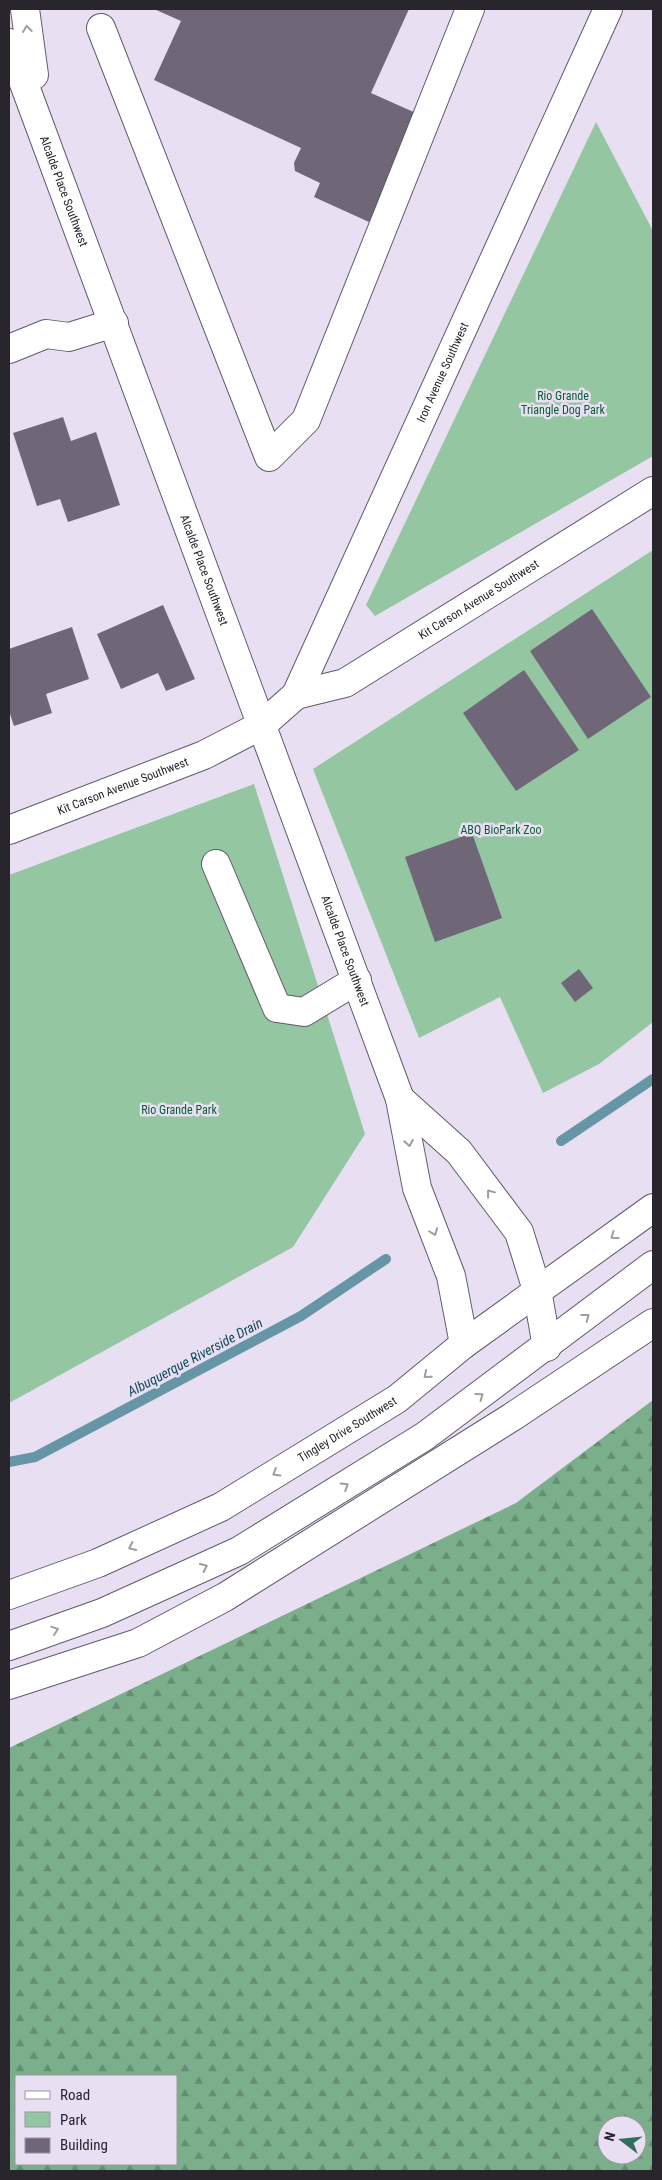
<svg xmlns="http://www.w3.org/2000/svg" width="662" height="2180" font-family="'Roboto Condensed',sans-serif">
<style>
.forest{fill:url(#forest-firs);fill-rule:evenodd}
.green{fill:#93c6a1}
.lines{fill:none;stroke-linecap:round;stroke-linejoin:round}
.stream{stroke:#6695a5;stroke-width:10}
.building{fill:#6f6678}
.minor-casing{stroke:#61596a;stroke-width:30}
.minor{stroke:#fff;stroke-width:28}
.oneway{stroke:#9e9da0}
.labels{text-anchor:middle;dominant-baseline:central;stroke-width:5;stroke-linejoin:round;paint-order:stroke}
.street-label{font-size:12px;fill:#28252c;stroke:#e9dff3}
.park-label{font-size:12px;fill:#075e32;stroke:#e9dff3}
.water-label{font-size:14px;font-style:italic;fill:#0f4b5a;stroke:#e9dff3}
</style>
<defs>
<pattern id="forest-firs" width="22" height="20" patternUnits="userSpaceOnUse" patternTransform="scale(1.25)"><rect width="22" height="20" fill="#7bae8a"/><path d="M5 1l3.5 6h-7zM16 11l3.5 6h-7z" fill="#658d71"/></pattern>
</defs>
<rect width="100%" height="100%" fill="#e9dff3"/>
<path class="forest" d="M653 1400V2171H9V1748L516 1503ZM16 2076H176V2164H16ZM607 2125H637V2155H607Z"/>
<g class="green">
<polygon points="596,122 653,231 653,456 375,616 366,605"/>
<polygon points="653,550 653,1022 599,1064 543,1093 500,997 419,1038 313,769"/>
<polygon points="254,784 365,1134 293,1247 9,1403 9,875"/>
</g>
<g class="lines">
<g class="stream">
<polyline points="561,1141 653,1079"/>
<polyline points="9,1462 35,1457 301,1316 386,1259"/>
</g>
</g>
<g class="building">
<polygon points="154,9 409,9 371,93 418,114 369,222 314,197 320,183 295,171 294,163 301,148 154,80 181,21"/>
<polygon points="63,417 71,441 96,432 120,505 68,522 60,499 37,506 13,433"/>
<polygon points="163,605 195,679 166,691 158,673 121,689 97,634"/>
<polygon points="592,609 651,697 588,739 530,651"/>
<polygon points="72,627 89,679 46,694 52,713 14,726 9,711 9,649"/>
<polygon points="524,670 579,750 516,791 463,713"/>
<polygon points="472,833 502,918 435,942 405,857"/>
<polygon points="579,969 593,988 575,1002 561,983"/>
</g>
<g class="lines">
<defs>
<g id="minor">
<polyline points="25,9 34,75"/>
<polyline points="101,28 269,457 306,420 470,9"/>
<path id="s1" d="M9 43 400 1099 417 1188 451 1276 464 1344"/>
<polyline points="9,349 46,334 69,337 114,323"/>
<path id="s2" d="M296 695 345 683 653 491"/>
<path id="s3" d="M9 830 204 755 262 725 296 695 608 9"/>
<polyline points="216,864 277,1008 304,1012 357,980"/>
<polyline points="400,1099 459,1152 519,1232 537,1290 547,1347"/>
<path id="s4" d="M9 1595 98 1563 221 1507 397 1399 464 1344 653 1208"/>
<polyline points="9,1646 102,1613 239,1551 425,1436 653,1265"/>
<polyline points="9,1685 138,1643 225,1597 512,1417 653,1323"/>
</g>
</defs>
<use href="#minor" class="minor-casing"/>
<use href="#minor" class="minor"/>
</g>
<defs><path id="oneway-chevron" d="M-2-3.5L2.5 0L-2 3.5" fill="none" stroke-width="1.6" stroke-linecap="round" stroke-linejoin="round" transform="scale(1.25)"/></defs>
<g class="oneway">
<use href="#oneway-chevron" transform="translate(27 29) rotate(-97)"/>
<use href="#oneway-chevron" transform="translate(409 1143) rotate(80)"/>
<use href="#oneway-chevron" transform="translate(490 1193) rotate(-127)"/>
<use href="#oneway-chevron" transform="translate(434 1232) rotate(69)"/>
<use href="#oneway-chevron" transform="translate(614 1236) rotate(144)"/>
<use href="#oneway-chevron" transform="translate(586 1317) rotate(-37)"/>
<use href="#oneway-chevron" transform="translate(427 1375) rotate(140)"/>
<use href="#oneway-chevron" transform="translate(480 1396) rotate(-36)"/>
<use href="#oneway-chevron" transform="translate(276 1473) rotate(149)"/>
<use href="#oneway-chevron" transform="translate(345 1486) rotate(-32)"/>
<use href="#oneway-chevron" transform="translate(132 1547) rotate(155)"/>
<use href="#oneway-chevron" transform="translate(204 1567) rotate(-25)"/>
<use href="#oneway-chevron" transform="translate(55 1630) rotate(-19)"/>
</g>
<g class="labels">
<g class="street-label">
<text stroke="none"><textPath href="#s1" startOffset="158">Alcalde Place Southwest</textPath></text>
<text stroke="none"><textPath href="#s3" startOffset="674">Iron Avenue Southwest</textPath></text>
<text stroke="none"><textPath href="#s1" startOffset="562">Alcalde Place Southwest</textPath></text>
<text stroke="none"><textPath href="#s2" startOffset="208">Kit Carson Avenue Southwest</textPath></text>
<text stroke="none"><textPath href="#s3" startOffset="122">Kit Carson Avenue Southwest</textPath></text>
<text stroke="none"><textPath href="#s1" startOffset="968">Alcalde Place Southwest</textPath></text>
<text stroke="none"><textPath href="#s4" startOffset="378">Tingley Drive Southwest</textPath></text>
</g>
<g class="park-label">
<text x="563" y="396">Rio Grande<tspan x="563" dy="14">Triangle Dog Park</tspan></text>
<text x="501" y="830">ABQ BioPark Zoo</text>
<text x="179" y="1110">Rio Grande Park</text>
</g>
<g class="water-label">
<text transform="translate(195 1357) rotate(-28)">Albuquerque Riverside Drain</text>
</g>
</g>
<rect width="662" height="2180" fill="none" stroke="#28252c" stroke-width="20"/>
<rect x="15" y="2075" width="162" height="90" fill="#e9dff3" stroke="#9c95a3"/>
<rect x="25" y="2091" width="25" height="8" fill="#ffffff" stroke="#9c95a3"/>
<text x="60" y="2100" font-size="15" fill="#28252c">Road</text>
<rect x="25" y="2112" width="25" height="15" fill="#93c6a1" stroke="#9c95a3"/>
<text x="60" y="2125" font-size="15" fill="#28252c">Park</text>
<rect x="25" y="2138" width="25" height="15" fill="#6f6678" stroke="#9c95a3"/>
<text x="60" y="2150" font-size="15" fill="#28252c">Building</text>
<g transform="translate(622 2140) rotate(286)"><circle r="24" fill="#e9dff3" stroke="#9c95a3"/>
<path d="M0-4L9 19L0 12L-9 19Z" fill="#316f5b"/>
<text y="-8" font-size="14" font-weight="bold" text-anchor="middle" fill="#28252c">N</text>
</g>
</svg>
